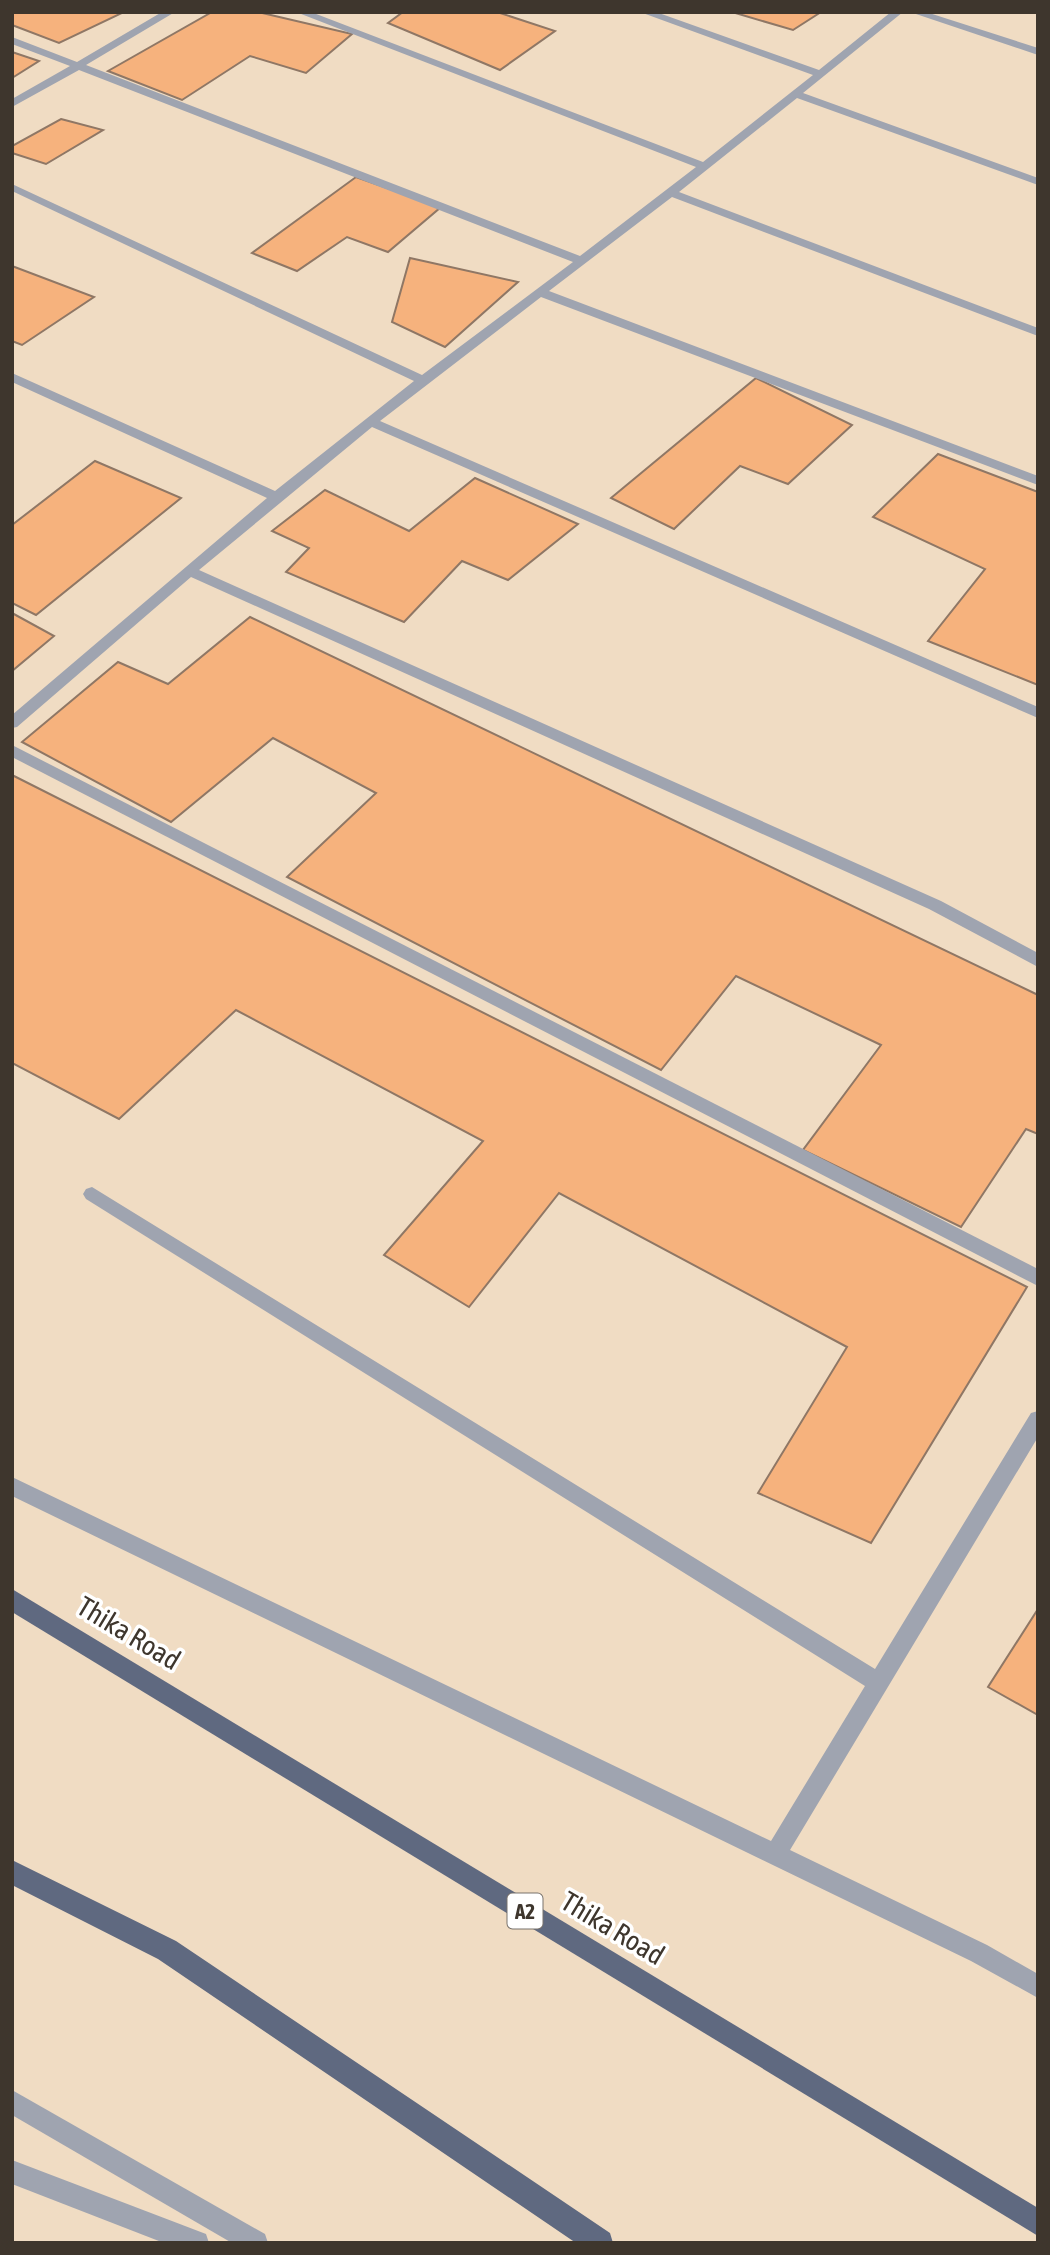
<svg xmlns="http://www.w3.org/2000/svg" width="1050" height="2255" font-family="'Asap Condensed',sans-serif">
<style>
.building{fill:#f6b27d;stroke:#8f7765;stroke-width:2}
.lines{fill:none;stroke-linecap:round;stroke-linejoin:round}
.service{fill:#9fa4b0;fill-rule:evenodd}
.minor{fill:#9fa4b0;fill-rule:evenodd}
.trunk{fill:#5f6980;fill-rule:evenodd}
.labels{text-anchor:middle;dominant-baseline:central;stroke-width:7;stroke-linejoin:round;paint-order:stroke}
.shield{fill:#fff;stroke:#78726c;stroke-width:2}
.shield-label{font-size:21px;font-weight:bold;fill:#3e362d}
.near-street-label{font-size:28px;fill:#3e362d;stroke:#fff}
</style>
<rect width="100%" height="100%" fill="#f0dcc3"/>
<g class="building">
<polygon points="12,12 119,12 122,13 59,43 12,25"/>
<polygon points="212,12 258,12 352,34 306,73 250,56 182,100 108,71"/>
<polygon points="403,12 497,12 555,31 500,70 388,23"/>
<polygon points="732,12 821,12 793,30"/>
<polygon points="12,52 39,61 12,78"/>
<polygon points="61,119 103,130 46,164 12,153 12,146"/>
<polygon points="356,177 441,207 388,252 347,237 297,271 252,253"/>
<polygon points="410,258 518,282 445,347 392,322"/>
<polygon points="12,266 94,297 22,345 12,341"/>
<polygon points="756,378 852,425 788,484 740,466 674,529 611,498"/>
<polygon points="938,454 1038,492 1038,685 928,641 985,569 873,517"/>
<polygon points="95,461 181,498 36,615 12,603 12,525"/>
<polygon points="475,478 578,524 508,580 462,561 404,622 286,572 309,548 272,531 325,490 409,531"/>
<polygon points="12,613 54,636 12,671"/>
<polygon points="250,617 1038,995 1038,1134 1026,1129 961,1227 803,1150 881,1045 736,976 661,1070 287,877 376,793 273,738 171,822 22,742 118,662 168,684"/>
<polygon points="12,775 1027,1287 871,1543 758,1493 847,1347 559,1193 469,1307 384,1255 483,1141 236,1010 119,1119 12,1063"/>
<polygon points="1038,1609 1038,1715 988,1687"/>
</g>
<g class="lines">
<polygon class="service" points="12,2160 206,2234 209,2243 164,2243 12,2184"/>
<g class="minor">
<polygon points="162,12 175,12 86,65 580,256 696,167 296,12 311,12 703,162 813,75 640,12 656,12 819,70 891,12 903,12 803,93 1038,178 1038,185 797,98 679,192 1038,328 1038,336 672,197 549,291 1038,476 1038,485 541,297 380,421 1038,707 1038,718 372,427 199,570 941,901 1038,953 1038,967 929,909 191,577 17,727 12,728 12,715 267,498 12,382 12,373 275,491 414,381 12,191 12,184 422,375 573,262 79,70 12,107 12,99 70,66 12,44 12,37 77,62"/>
<polygon points="910,12 926,12 1038,48 1038,55"/>
<polygon points="12,745 1038,1269 1038,1286 12,757"/>
<polygon points="92,1187 875,1669 1031,1413 1038,1411 1038,1437 790,1850 987,1945 1038,1974 1038,1998 971,1961 12,1496 12,1477 771,1841 865,1686 86,1199 83,1194 86,1189"/>
<polygon points="12,2090 265,2234 268,2243 232,2243 12,2115"/>
</g>
<g class="trunk">
<polygon points="12,1589 1038,2208 1038,2236 12,1612"/>
<polygon points="12,1860 176,1941 610,2233 613,2243 576,2243 158,1959 12,1885"/>
</g>
</g>
<g class="labels">
<rect class="shield" x="507.5" y="1893.5" width="35" height="35" rx="5"/>
<g class="shield-label">
<text x="525" y="1911">A2</text>
</g>
<g class="near-street-label">
<text transform="translate(129 1633) rotate(31)">Thika Road</text>
<text transform="translate(613 1928) rotate(31)">Thika Road</text>
</g>
</g>
<rect width="1050" height="2255" fill="none" stroke="#3e362d" stroke-width="28"/>
</svg>
